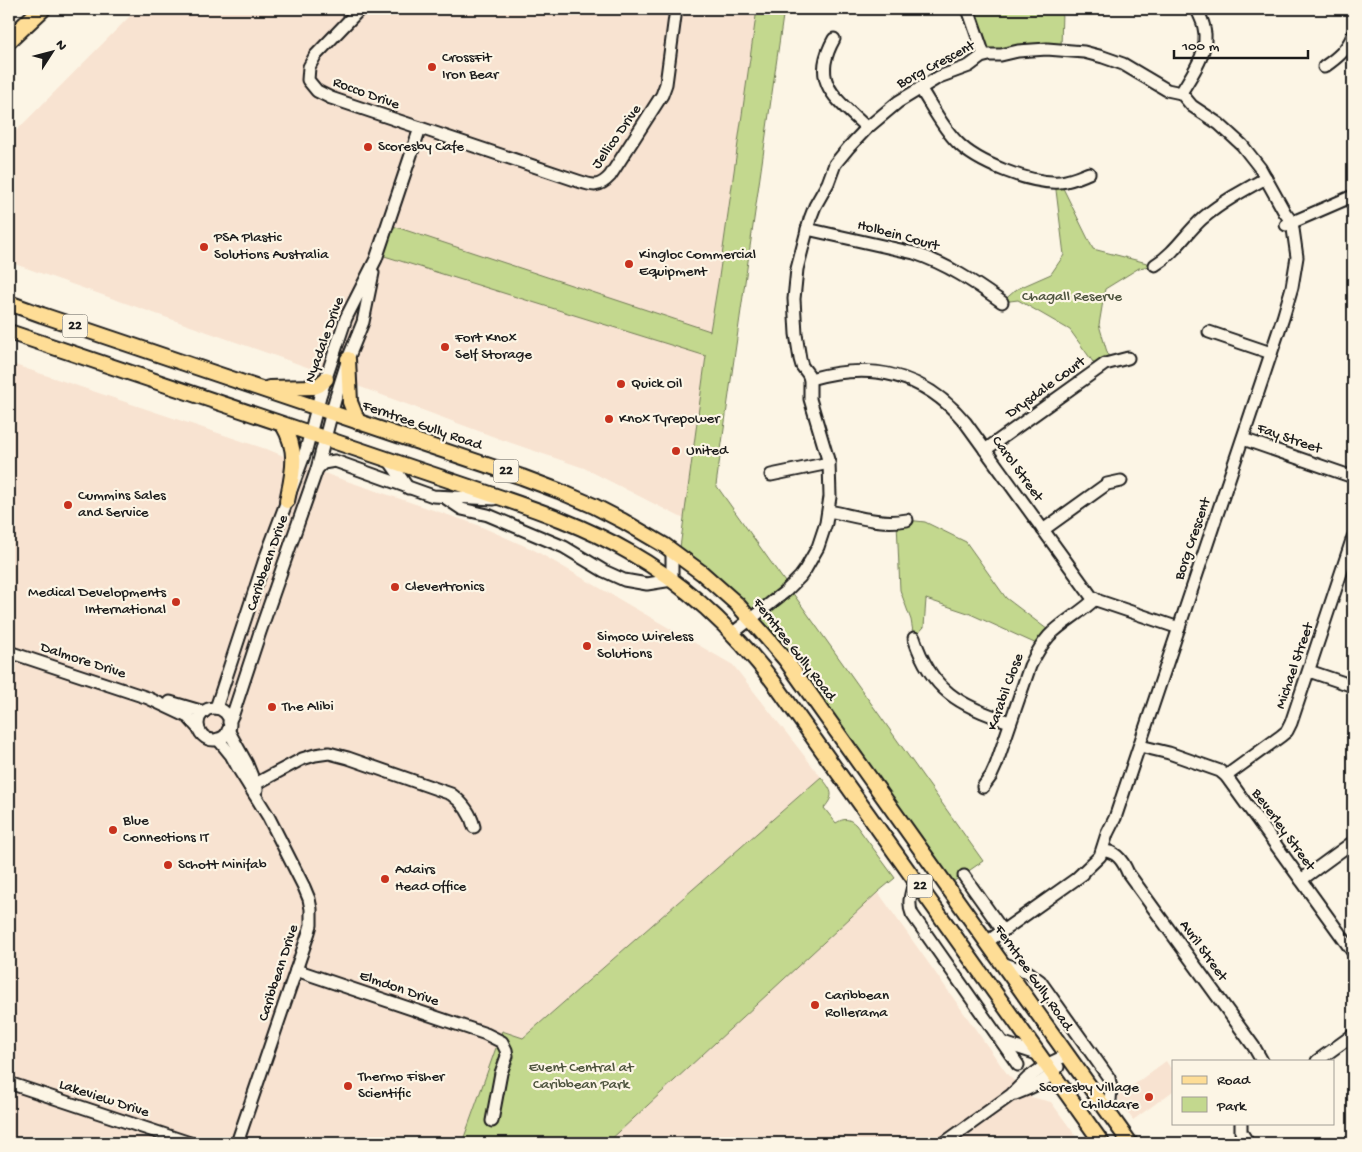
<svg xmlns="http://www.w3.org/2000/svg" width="1362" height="1152" font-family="'Gochi Hand',sans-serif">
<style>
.built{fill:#f8e3d1}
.green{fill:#c3d88e;stroke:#707a55}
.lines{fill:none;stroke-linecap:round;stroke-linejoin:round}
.minor-casing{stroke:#1c1c1c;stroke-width:15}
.major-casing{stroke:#1c1c1c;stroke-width:18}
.highway-casing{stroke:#1c1c1c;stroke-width:20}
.minor{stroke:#fcf5e5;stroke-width:11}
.major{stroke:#fedd96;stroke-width:14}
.highway{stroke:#fedd96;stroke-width:16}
.poi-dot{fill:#c8321e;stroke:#fcf5e5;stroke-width:2}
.labels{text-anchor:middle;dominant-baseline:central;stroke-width:4.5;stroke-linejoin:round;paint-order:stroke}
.shield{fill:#fcf5e5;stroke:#5f5d58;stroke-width:1}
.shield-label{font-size:14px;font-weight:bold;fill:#1c1c1c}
.poi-label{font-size:15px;fill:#1c1c1c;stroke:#fcf5e5;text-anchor:start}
.street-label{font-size:15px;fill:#1c1c1c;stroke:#fcf5e5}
.park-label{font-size:15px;fill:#4e543e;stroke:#fcf5e5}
</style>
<rect width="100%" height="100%" fill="#fcf5e5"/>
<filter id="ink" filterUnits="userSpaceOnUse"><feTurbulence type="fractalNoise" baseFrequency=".02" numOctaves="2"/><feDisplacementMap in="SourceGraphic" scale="10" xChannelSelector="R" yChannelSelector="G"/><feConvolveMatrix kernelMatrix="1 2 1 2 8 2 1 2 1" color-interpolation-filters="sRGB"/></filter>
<g filter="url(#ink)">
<g class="built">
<polygon points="137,9 757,9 719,277 706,356 684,519 584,468 500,439 304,366 9,262 9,138"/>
<polygon points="9,363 269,450 332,476 475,524 534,550 733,665 821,777 523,1038 502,1031 462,1143 9,1143"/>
<polygon points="878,892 1008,1075 1031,1097 1051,1102 1081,1143 607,1143"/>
<polygon points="1166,1061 1173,1072 1173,1091 1133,1120 1117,1097"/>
</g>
<g class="green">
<polygon points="757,9 784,9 716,485 983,861 947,886 785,659 679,555 706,356 378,254 387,224 710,331 719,277"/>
<polygon points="968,9 1064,9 1062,10 1061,49 989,55"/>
<polygon points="1055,182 1060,182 1093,249 1155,265 1139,268 1105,289 1099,325 1110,362 1098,369 1070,330 1018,300 1002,302 1017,289 1051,274 1064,255"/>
<polygon points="907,520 925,522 966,542 1006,598 1052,633 1041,646 968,613 926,599 924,627 914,638 911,620 900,590 897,522"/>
<path d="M821 777C831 790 836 794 824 808L836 823C844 818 849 818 856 825L895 878 878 892 607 1143H462L502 1031 523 1038Z"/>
</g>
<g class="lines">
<defs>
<g id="minor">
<path d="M360 9 315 56 309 67 308 80 317 91 331 98 578 181C593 186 599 188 610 176L662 95 666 84 676 9"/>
<polyline points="968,9 984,55"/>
<path d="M834 39C809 83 837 99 867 128"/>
<path d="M1324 67C1337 58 1347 50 1353 35"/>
<path d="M920 88C932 106 942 127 957 142 977 163 1031 184 1060 182 1071 181 1079 177 1089 173"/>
<path d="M1181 93C1192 74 1210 51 1204 28 1203 21 1199 15 1197 9"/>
<polyline points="1286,225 1353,196"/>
<path d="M807 229 914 253C947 264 974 282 1002 302"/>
<path d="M1155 265C1175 253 1186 233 1203 218 1222 202 1244 190 1266 178"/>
<polyline points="1209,332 1271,353"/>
<path d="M810 379C871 362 923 372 965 422L1091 596 1099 601 1179 628"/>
<polyline points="1243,439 1353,477"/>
<polyline points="985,450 1105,364 1128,358"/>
<polyline points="388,459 408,488"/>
<polyline points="317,469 323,463 335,461 433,496 494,499"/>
<polyline points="771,475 829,463"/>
<polyline points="444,497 462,509 488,515 564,547 604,571 624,580 647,584 672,580 672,550"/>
<path d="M829 511C855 516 880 525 907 520"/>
<polyline points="1043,530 1107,484 1121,481"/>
<polyline points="733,633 786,591 800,577 805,570 818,547 826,523 830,497 829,463 810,399 810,379 808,374 802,366 800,359 796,334 794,299 797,269 810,219 815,206 828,183 835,164 849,147 867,128 898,102 939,77 969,66 981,57 989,55 1001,55 1018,51 1047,49 1084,52 1103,57 1123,64 1167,90 1181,93 1192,106 1219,124 1242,145 1260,168 1285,213 1292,222 1297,257 1292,287 1283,318 1115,818 1107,834 1100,856 1077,878"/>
<path d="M914 638C931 690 959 706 1010 722"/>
<polyline points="9,652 148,698 182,714 188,717 198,728"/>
<polyline points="1309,671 1353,686"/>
<polyline points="170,702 204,712"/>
<polyline points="216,708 264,562 306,450 320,396 346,318 376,259 420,128"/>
<circle cx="214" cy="724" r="16"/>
<polyline points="229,722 233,714 260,632 317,469 335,400 348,359 363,322 373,273"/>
<polyline points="228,730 247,764 257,789"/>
<polyline points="218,739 231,755 238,768 268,816 304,887 309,899 311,909 311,925 309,932 237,1143"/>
<polyline points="1140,746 1169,753 1220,771 1226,776 1353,952"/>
<polyline points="1226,776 1281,736 1287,731 1291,723 1353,537"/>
<path d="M250 787 302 759 315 755 329 753 348 758 451 794C462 802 471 814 474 827"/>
<path d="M983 787 991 776 996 765 1030 666C1035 656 1041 645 1049 636 1062 622 1081 613 1095 599"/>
<path d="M1102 851C1116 850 1123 861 1128 873L1254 1047 1262 1061"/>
<polyline points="964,876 1003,931"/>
<path d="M915 879C912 891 907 902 912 914L1018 1065"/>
<polyline points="1301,880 1353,842"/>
<polyline points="987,942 1083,874"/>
<polyline points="1002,963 1028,972 1040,981 1109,1078 1111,1088 1109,1113"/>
<polyline points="296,970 486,1034 502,1042 506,1050 507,1056 501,1073 492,1121"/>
<polyline points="1004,1043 1040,1055"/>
<polyline points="1317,1061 1353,1035"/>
<polyline points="9,1083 190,1143"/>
<path d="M1015 1094C1031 1088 1047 1081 1058 1067"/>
<polyline points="1241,1123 1241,1132 1248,1143"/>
<polyline points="944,1143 1011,1095 1028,1078 1046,1065 1067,1055"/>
</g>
<g id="major">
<polyline points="9,303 42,315 522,477 559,491 594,506 623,521 664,545 702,573 737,604 766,637 785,659 1130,1143"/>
<path d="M9 332C119 369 229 406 339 443 390 460 440 477 490 494 538 510 586 527 629 552 687 585 735 631 775 684L1102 1143"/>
<polyline points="348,359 350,402 358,422"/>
<polyline points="269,388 314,387 319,385 326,379"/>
<path d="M283 425C299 452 293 472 287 501"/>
</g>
<polyline id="highway" points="9,40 42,9"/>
</defs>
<use href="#minor" class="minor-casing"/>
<use href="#major" class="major-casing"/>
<use href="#highway" class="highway-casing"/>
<use href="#minor" class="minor"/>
<use href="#major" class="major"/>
<use href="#highway" class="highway"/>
</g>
</g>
<g class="poi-dot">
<circle cx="432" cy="67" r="5"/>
<circle cx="368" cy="147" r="5"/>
<circle cx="204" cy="247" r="5"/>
<circle cx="629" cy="264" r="5"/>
<circle cx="445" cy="347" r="5"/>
<circle cx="621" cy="384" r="5"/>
<circle cx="609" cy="419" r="5"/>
<circle cx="676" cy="451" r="5"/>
<circle cx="68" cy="505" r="5"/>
<circle cx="395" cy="587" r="5"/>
<circle cx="176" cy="602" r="5"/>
<circle cx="587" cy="646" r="5"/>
<circle cx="272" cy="707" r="5"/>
<circle cx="113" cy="830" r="5"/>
<circle cx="168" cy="865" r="5"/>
<circle cx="385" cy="879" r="5"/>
<circle cx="815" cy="1005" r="5"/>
<circle cx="348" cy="1086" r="5"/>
<circle cx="1149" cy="1097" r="5"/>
</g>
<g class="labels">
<g class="shield">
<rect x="62.5" y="314.5" width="25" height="23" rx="4"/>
<rect x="493.5" y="459.5" width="25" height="23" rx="4"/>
<rect x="907.5" y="874.5" width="25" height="23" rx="4"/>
</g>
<g class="shield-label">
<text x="75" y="326">22</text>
<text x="506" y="471">22</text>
<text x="920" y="886">22</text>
</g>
<g class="poi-label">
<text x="442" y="58">CrossFit<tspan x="442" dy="17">Iron Bear</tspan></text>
<text x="378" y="147">Scoresby Cafe</text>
<text x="214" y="238">PSA Plastic<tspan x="214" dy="17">Solutions Australia</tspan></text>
<text x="639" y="255">Kingloc Commercial<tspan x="639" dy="17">Equipment</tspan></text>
<text x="455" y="338">Fort Knox<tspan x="455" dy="17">Self Storage</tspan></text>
<text x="631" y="384">Quick Oil</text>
<text x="619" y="419">Knox Tyrepower</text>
<text x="686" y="451">United</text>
<text x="78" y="496">Cummins Sales<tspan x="78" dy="17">and Service</tspan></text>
<text x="405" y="587">Clevertronics</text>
<text x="166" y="593" text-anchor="end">Medical Developments<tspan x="166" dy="17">International</tspan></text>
<text x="597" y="637">Simoco Wireless<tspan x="597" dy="17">Solutions</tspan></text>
<text x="282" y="707">The Alibi</text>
<text x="123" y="821">Blue<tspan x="123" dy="17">Connections IT</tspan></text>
<text x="178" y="865">Schott Minifab</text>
<text x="395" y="870">Adairs<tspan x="395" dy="17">Head Office</tspan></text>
<text x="825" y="996">Caribbean<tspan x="825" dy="17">Rollerama</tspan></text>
<text x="358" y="1077">Thermo Fisher<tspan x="358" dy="17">Scientific</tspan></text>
<text x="1139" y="1088" text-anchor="end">Scoresby Village<tspan x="1139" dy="17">Childcare</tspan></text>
</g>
<g class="street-label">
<text transform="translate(936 65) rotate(-28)">Borg Crescent</text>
<text transform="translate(366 94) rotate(20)">Rocco Drive</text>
<text transform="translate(617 137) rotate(-55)">Jellico Drive</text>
<text transform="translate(898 236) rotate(15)">Holbein Court</text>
<text transform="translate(325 340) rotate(-70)">Nyadale Drive</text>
<text transform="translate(1046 388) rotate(-36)">Drysdale Court</text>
<text transform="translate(422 426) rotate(19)">Ferntree Gully Road</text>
<text transform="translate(1289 439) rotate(19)">Fay Street</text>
<text transform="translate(1017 469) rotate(54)">Carol Street</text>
<text transform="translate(1193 539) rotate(-71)">Borg Crescent</text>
<text transform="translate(268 563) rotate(-71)">Caribbean Drive</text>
<text transform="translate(794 650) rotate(52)">Ferntree Gully Road</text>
<text transform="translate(83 661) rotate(18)">Dalmore Drive</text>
<text transform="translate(1295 666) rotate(-71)">Michael Street</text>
<text transform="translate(1006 692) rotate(-70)">Karabil Close</text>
<text transform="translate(1283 830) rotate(54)">Beverley Street</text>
<text transform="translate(1203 951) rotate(54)">Avril Street</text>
<text transform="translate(279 973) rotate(-72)">Caribbean Drive</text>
<text transform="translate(1033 978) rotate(55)">Ferntree Gully Road</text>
<text transform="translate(399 989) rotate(19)">Elmdon Drive</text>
<text transform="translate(104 1099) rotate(18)">Lakeview Drive</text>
</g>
<g class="park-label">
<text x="1072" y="297">Chagall Reserve</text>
<text x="581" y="1068">Event Central at<tspan x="581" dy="17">Caribbean Park</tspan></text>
</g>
</g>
<rect width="1362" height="1152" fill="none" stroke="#fcf5e5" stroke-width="30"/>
<rect x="15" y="15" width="1332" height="1122" fill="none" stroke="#1c1c1c" stroke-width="2" filter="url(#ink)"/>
<rect x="1172" y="1060" width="162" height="65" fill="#fcf5e5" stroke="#a29e95"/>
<rect x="1182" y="1076" width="25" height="8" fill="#fedd96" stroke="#a29e95"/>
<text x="1217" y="1084" font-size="15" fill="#1c1c1c">Road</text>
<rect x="1182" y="1097" width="25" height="15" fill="#c3d88e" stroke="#a29e95"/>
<text x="1217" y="1110" font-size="15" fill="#1c1c1c">Park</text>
<g transform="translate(52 52) rotate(54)" stroke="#fcf5e5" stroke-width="4" paint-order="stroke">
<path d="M0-4L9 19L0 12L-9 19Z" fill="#1c1c1c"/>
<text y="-8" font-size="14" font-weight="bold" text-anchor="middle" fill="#1c1c1c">N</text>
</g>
<path d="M1174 50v8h134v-8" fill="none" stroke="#1c1c1c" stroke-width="2.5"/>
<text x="1182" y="50" font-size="15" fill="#1c1c1c" stroke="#fcf5e5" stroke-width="4" paint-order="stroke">100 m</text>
</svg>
